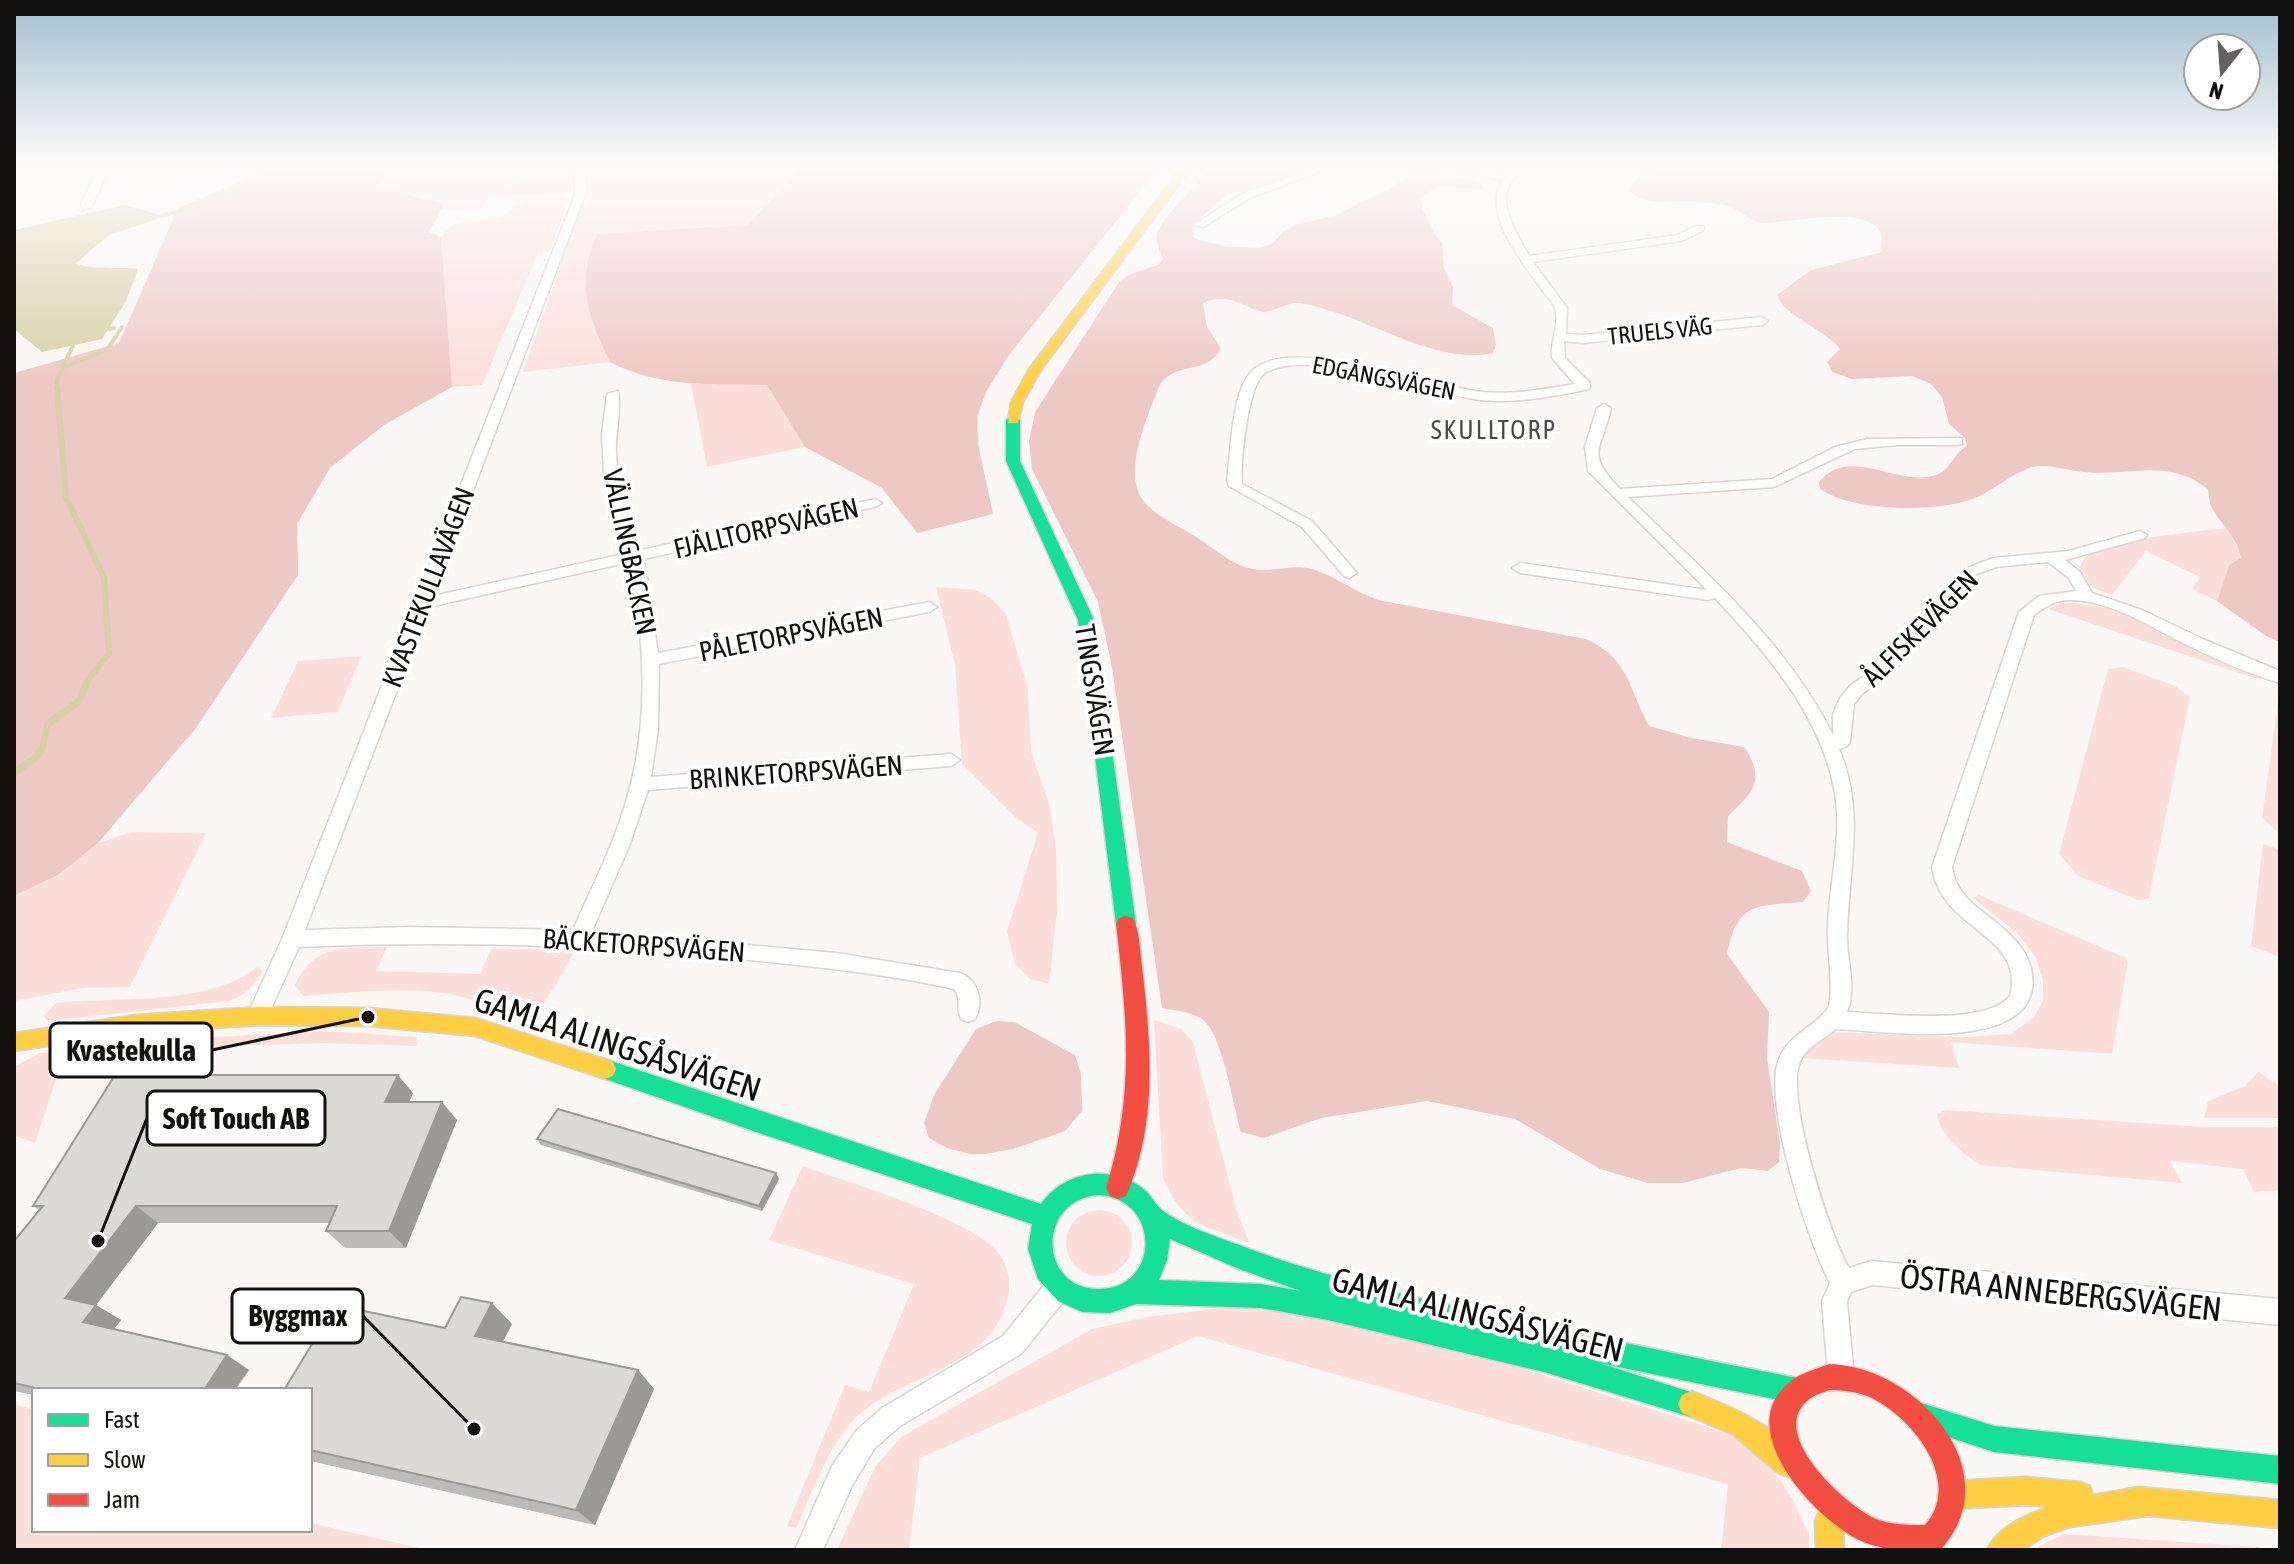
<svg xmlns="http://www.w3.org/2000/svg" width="2294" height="1564" font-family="'Asap Condensed',sans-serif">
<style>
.green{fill:#fcdfdb}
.forest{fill:#edc8c4}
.water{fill:#d6d0a6}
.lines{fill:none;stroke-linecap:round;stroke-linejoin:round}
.stream-far2{stroke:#d6d0a6;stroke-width:4}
.stream-far1{stroke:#d6d0a6;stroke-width:6}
.stream{stroke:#d6d0a6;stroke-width:7}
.street-casing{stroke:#d7d4d2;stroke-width:3}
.fast-casing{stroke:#d7d4d2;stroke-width:3}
.slow-casing{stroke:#d7d4d2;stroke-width:3}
.jam-casing{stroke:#d7d4d2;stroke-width:3}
.street{fill:#fefefd;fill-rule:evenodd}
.fast{fill:#16e098;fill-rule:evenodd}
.slow{fill:#ffcf43;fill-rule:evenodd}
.jam{fill:#f24e42;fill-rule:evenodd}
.wall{fill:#bdbbb9}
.shaded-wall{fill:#9a9996}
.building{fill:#dcdad7;stroke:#9a9996;stroke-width:2}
.labels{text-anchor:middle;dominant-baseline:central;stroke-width:8;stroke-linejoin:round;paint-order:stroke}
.far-street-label{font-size:24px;fill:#13110f;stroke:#fff}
.far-neighbourhood-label{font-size:26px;letter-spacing:2px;fill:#4e4944;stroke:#fff}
.street-label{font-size:28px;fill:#13110f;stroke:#fff}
.near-street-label{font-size:34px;fill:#13110f;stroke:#fff}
.leader{fill:none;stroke:#13110f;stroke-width:3}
.callout-dot{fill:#13110f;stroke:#fff;stroke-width:3}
.callout{fill:#fff;stroke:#13110f;stroke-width:3}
.callout-label{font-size:30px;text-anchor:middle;font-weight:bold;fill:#13110f}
</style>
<rect width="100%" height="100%" fill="#faf7f4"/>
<g class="green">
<path d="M399 164H460L456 167 519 180 543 167 535 164C550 164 568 163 576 178L570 193 490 196 482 208 441 209 443 204 373 186 400 167Z"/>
<path d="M581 164H804L748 225 597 234C575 283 588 316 610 362L523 372 590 181Z"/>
<polygon points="570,198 550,251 538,253 482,385 452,387 441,237 452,225 500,217 526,200"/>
<polygon points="691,384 767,384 805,447 707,467"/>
<path d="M2229 528 2241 558 2229 565 2217 601 2192 589 2200 577 2146 551 2112 595 2093 588 2079 572C2080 566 2082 560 2087 556 2109 539 2199 531 2229 528Z"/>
<polygon points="936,587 975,590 991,598 1006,614 1028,690 1031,751 1050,807 1056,849 1057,911 1049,984 1030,979 1015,964 1007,931 1038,833 1014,816 962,764 955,665"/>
<polygon points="2060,603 2075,603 2119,610 2241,667 2263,681 2048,609"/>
<polygon points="361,656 338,712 271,718 298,661"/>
<polygon points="2123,667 2175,686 2190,697 2149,898 2138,900 2078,876 2059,854 2108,669"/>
<polygon points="2280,688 2280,834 2262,818"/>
<polygon points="132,832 206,833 130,987 82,988 14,1001 14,896 58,875 98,843"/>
<polygon points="2263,844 2280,850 2280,957 2251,946"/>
<polygon points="1979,895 2124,957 2128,962 2112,1054 1951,1042 1959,1068 1802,1058 1812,1042 1832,1032 1963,1037 2011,1034 2034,1017 2043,1001 2043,980 2036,958 2018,934 1973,898"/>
<path d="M387 947 376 971 480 974 491 949 575 950 554 988 530 1019C506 1012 483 1002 459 996 408 985 354 993 303 996L295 985C315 942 346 949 387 947Z"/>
<path d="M257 967 262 971C255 986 244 995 229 1001L47 1021 44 1016 56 1003C114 997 211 1006 257 967Z"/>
<path d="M1154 1020 1181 1029 1193 1042 1236 1208 1249 1243C1204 1225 1184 1226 1163 1178Z"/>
<polygon points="320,1031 417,1037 417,1046 324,1043 231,1046 62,1061 35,1143 14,1136 14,1067 40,1053 133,1042"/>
<polygon points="2258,1072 2280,1086 2280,1118 2204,1118 2208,1101 2245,1086"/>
<path d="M1946 1110 2204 1127H2280V1190L2254 1192 2243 1169 2170 1161 2182 1183 1980 1165C1963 1154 1940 1136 1937 1114Z"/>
<path d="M803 1166C850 1183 966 1217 997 1251 1009 1265 1012 1286 1006 1303 1002 1316 996 1330 986 1339 950 1374 899 1381 861 1413 832 1437 811 1494 796 1528L787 1526 845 1385 869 1392 914 1284 769 1240Z"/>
<circle cx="1099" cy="1243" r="33"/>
<polygon points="1230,1307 1309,1315 1491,1359 1733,1435 1773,1470 1793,1500 1809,1535 1809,1550 1721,1550 1728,1484 1198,1336 920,1458 909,1550 837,1550 875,1467 901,1437 1092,1329 1147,1317"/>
<polygon points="14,1404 34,1410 34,1530 310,1530 310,1523 428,1550 14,1550"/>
<polygon points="2064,1534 2257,1547 2263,1550 2031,1550"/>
</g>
<g class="forest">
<polygon points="280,164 399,164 400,166 374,186 444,204 429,232 441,237 452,387 384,425 330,468 297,524 298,575 196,728 98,843 58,875 14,896 14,373 119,343 178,208"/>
<path d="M804 164H1162L1009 355 986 392 977 417 978 444 993 514 917 533 882 488 805 447 767 385C713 384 659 388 610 362 588 316 575 283 597 234L748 225Z"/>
<path d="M1210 164H1326L1266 189 1228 193 1193 225 1192 236 1199 240 1228 247 1259 248 1272 244 1284 231 1296 224 1334 216 1387 190 1416 171 1478 181 1484 187 1479 190 1446 186 1435 188 1421 198 1422 207 1432 230 1442 243 1444 268 1453 287 1452 305 1493 328 1496 345 1493 353C1444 365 1377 325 1331 311 1320 308 1305 302 1294 303 1284 305 1274 311 1264 312 1241 307 1229 291 1203 303L1207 327 1221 348C1209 376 1170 360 1158 389 1147 419 1119 477 1147 505 1160 518 1178 526 1193 535 1210 545 1227 561 1245 567 1268 575 1290 563 1312 569 1333 575 1355 592 1378 600L1586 639C1630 659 1628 688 1649 726L1692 738 1744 747C1766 779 1754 792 1728 816L1727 842 1802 871 1811 891 1803 902C1756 906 1737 902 1727 954L1769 1012 1767 1058 1780 1143 1779 1162 1768 1171 1741 1168 1683 1183H1648L1600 1169 1515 1119 1427 1101 1321 1118 1264 1138 1241 1132C1233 1106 1223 1035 1203 1020 1191 1011 1177 1011 1162 1008L1112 667 1098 602 1032 469 1029 441 1035 412 1119 282 1128 275 1158 265 1163 259C1160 252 1156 243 1157 235 1161 214 1201 187 1210 164Z"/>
<path d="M1660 164H2280V642L2266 636 2217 601 2229 565 2241 558C2235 533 2223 528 2212 508 2209 503 2209 496 2208 489 2166 457 2130 477 2084 472 2067 471 2045 462 2029 468 2010 475 1994 490 1975 498 1938 513 1853 512 1820 489L1819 482C1850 444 1898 488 1936 475 1951 470 1953 454 1967 446L1965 438 1949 424 1942 397 1931 384 1913 376 1852 379 1832 372 1827 362 1840 349C1822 326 1787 319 1777 295L1811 270 1882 252C1881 246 1883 233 1878 228 1856 206 1791 223 1763 223 1751 222 1747 215 1736 210 1727 204 1711 203 1700 202 1675 198 1651 210 1629 191L1634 181Z"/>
<polygon points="997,1021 1014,1022 1075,1055 1081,1074 1082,1111 1065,1131 1013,1149 985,1154 970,1154 947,1148 929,1138 924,1123 934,1095 976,1029"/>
</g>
<path class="water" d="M125 205 160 215V218L109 235 76 263C89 271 120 266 138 269L126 301 102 339 42 352 14 329V230Z"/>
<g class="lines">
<g class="stream-far2">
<polyline points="160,216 196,207 289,164"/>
<polyline points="109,329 114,328"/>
<polyline points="64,367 107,350 122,327"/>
<polyline points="57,390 57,379 73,346"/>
</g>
<polyline class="stream-far1" points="57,388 66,497 104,578 109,653 85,684"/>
<polyline class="stream" points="14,773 35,758 42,749 48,724 79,701 87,682"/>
<defs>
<g id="street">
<polygon points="14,164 19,164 19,165 14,168"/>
<polygon points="100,164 110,164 92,207 83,209 81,204"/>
<path d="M559 164C579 164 590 174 585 195L433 596 628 553 612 510 604 476 602 435 607 394 618 391C622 409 615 434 616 453 618 488 630 517 641 550L875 499 882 503 875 507 644 559 658 653 929 602 937 607 929 612 659 664 658 730 651 777 951 754 960 760 951 766 648 790 630 844 592 931 836 953 960 973C979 980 984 1003 975 1019L968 1022 961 1019C956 1009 962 998 954 989 886 974 818 967 749 960 599 945 449 940 299 947L265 1022 258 1025 251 1022 247 1016 282 939 575 195V176ZM630 562C645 643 650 725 625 805 612 848 591 889 573 930L409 927 305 930 429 607Z"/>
<polygon points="1325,164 1340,164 1250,198 1203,227 1194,225 1242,194"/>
<path d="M1430 164H1452L1507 175 1523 164H1535C1528 170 1520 174 1514 179 1493 199 1519 237 1529 256L1678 235 1696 226H1704V230L1681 241 1533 262 1567 308 1566 334 1583 335 1762 317 1768 321 1762 325 1583 343 1564 341 1565 358 1590 383V389C1555 396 1515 404 1480 400 1429 393 1310 346 1265 373 1248 383 1240 464 1242 484L1312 521 1357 573 1349 578 1344 576 1302 527 1229 486 1227 481C1231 452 1231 388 1254 369 1295 335 1432 387 1483 392 1513 395 1544 389 1575 384L1552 358C1550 342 1560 323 1555 308 1552 301 1544 293 1540 287 1521 261 1481 212 1503 180Z"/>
<path d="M1604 404 1611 408C1602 451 1584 452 1620 489L1772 479 1835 447 1867 439 1962 438V444L1957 445H1897L1855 449 1774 487 1628 497C1703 571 1785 639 1833 735V714L1840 698 1850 686 1881 663 1917 626 1962 570 1993 558 2069 551 2140 531 2147 535 2145 538 2065 560 2080 572 2092 593 2142 610 2205 640 2280 671V683C2245 673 2209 656 2177 640 2144 623 2106 599 2067 600 2054 601 2045 607 2034 615L1952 867C1957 904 1992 913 2014 939 2027 952 2035 971 2032 989 2022 1052 1882 1031 1836 1029 1824 1039 1806 1047 1800 1062 1785 1096 1829 1234 1849 1268L1872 1261 2280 1299V1325L1872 1285 1851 1292 1847 1302 1854 1377 1850 1386 1841 1390 1832 1386 1828 1377 1822 1301 1830 1283C1808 1242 1762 1101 1779 1059 1789 1034 1814 1028 1829 1007 1834 979 1826 950 1828 922 1830 885 1839 848 1837 812 1832 728 1770 657 1715 598L1708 600 1520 573 1512 568 1520 563 1707 590 1588 471 1585 447 1597 408ZM2048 562 2069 578 2076 591 2039 596 2019 612 1932 867C1941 931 2026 934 2010 996 1985 1027 1884 1013 1847 1012 1857 988 1847 962 1847 938 1848 873 1866 811 1839 749L1847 746 1850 742 1854 704 1862 694 1893 671 1929 634 1972 576 1996 567Z"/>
<polygon points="1058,1276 1067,1279 1070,1288 1067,1297 1021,1354 900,1426 874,1449 852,1486 823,1550 795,1550 832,1466 856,1431 882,1408 1003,1336 1049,1279"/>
</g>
<g id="fast">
<polygon points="1013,416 1020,420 1020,461 1094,620 1136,924 1133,930 1126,932 1119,930 1116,924 1078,620 1006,461 1006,420"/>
<path d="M605 1059 1041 1204C1064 1171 1110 1164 1142 1188 1151 1194 1155 1205 1162 1210 1181 1225 1217 1237 1239 1245 1328 1279 1421 1299 1514 1319 1608 1339 1703 1360 1798 1378L1807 1382 1811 1391 1807 1400 1798 1404 1599 1363 1700 1395 1704 1404 1700 1413 1691 1417 1544 1372 1328 1320 1261 1308 1136 1304 1110 1313 1082 1312 1058 1301 1038 1279 1028 1249 1032 1224 759 1133 597 1076 594 1069 597 1062ZM1099 1195C1162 1199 1160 1289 1099 1289 1038 1290 1036 1199 1099 1195ZM1170 1239 1239 1269 1301 1291 1261 1284 1159 1280 1167 1260Z"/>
<polygon points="1915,1401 1994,1426 2280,1456 2280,1484 1994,1452 1906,1423 1902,1414 1906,1405"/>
<polygon points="1927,1528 1937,1532 1941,1542 1940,1550 1912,1550 1917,1532"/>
</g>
<g id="slow">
<polygon points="1184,164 1194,164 1041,370 1023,402 1018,423 1008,423 1011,402 1029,369"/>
<polygon points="258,1007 368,1008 475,1018 605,1059 613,1062 616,1069 613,1076 605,1079 475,1036 368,1026 258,1025 136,1033 14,1051 14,1033 136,1015"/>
<path d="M1691 1391C1724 1404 1787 1429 1802 1463L1798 1473 1788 1477 1778 1473 1732 1434 1682 1413 1678 1404 1682 1395Z"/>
<path d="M2027 1477 2080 1482 2090 1486 2093 1495 2139 1487 2280 1500V1528L2148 1516 2070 1527 2044 1536 2023 1550H1987C1997 1527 2025 1516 2047 1507L2027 1505 1952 1509 1942 1505 1938 1495 1942 1485 1952 1481Z"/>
<polygon points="1829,1507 1839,1511 1843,1521 1844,1550 1816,1550 1815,1521 1819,1511"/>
</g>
<g id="jam">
<path d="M1126 916 1133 918C1140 932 1140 952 1142 967 1151 1043 1158 1124 1126 1196L1118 1199 1110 1196 1106 1188C1135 1096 1127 1018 1116 924L1119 918Z"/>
<path d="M1829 1364C1916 1366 2011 1471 1941 1549 1913 1554 1882 1551 1857 1539 1813 1516 1731 1428 1790 1382 1800 1373 1817 1369 1829 1364ZM1829 1390C1844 1390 1859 1392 1872 1398 1914 1419 1963 1482 1925 1525 1909 1525 1891 1525 1876 1519 1845 1505 1768 1435 1807 1401 1813 1395 1822 1393 1829 1390Z"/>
</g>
</defs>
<use href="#street" class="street-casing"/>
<use href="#fast" class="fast-casing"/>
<use href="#slow" class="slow-casing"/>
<use href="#jam" class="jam-casing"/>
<use href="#street" class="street"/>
<use href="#fast" class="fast"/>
<use href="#slow" class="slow"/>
<use href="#jam" class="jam"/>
</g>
<g class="wall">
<polygon points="413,1093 409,1102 457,1120 406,1248 345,1248 326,1231 330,1223 158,1223 96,1305 121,1320 114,1329 227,1355 249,1370 235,1390 34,1390 34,1395 14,1391 14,1241 39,1210 33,1206"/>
<polygon points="537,1139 779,1179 762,1211 541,1145"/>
<polygon points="512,1324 503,1341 638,1370 654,1389 595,1525 310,1461 310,1390 445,1328"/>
</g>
<g class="shaded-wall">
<polygon points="398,1075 413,1093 401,1120 385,1102"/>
<polygon points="442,1102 457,1120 406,1248 389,1231"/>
<polygon points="776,1173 779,1179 762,1211 759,1206"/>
<polygon points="136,1206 158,1223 96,1305 121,1320 108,1337 83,1322 65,1298"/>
<polygon points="492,1303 512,1324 496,1355 475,1336"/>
<polygon points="227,1355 249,1370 235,1390 204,1390"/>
<polygon points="638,1370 654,1389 595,1525 576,1510"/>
</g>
<g class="building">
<polygon points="115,1075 398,1075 385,1102 442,1102 389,1231 326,1231 337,1206 136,1206 65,1298 96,1305 83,1322 227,1355 204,1390 44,1390 14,1383 14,1241 43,1206 33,1206"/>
<polygon points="558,1109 776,1173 759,1206 537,1139"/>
<polygon points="461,1297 492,1303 475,1336 638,1370 576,1510 310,1450 310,1390 284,1390 336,1305 445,1328"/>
</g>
<linearGradient id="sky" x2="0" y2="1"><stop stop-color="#a1bfce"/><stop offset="0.43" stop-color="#fdfbfa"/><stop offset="1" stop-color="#fdfbfa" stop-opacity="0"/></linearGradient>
<rect width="2294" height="383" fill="url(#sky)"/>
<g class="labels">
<g class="far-street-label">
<text transform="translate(1660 331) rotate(-6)">TRUELS VÄG</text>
<text transform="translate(1384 378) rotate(11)">EDGÅNGSVÄGEN</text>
</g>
<g class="far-neighbourhood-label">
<text x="1494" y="430">SKULLTORP</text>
</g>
<g class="street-label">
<text transform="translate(766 528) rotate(-13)">FJÄLLTORPSVÄGEN</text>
<text transform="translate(630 552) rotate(78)">VÄLLINGBACKEN</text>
<text transform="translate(428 587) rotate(-69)">KVASTEKULLAVÄGEN</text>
<text transform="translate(1920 628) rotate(-45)">ÅLFISKEVÄGEN</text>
<text transform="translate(791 634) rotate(-11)">PÅLETORPSVÄGEN</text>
<text transform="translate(1095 690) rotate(81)">TINGSVÄGEN</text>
<text transform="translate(796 772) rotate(-4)">BRINKETORPSVÄGEN</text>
<text transform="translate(644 945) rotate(4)">BÄCKETORPSVÄGEN</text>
</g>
<g class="near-street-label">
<text transform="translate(618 1044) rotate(18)">GAMLA ALINGSÅSVÄGEN</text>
<text transform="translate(2061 1292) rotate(6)">ÖSTRA ANNEBERGSVÄGEN</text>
<text transform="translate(1478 1314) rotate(14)">GAMLA ALINGSÅSVÄGEN</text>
</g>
</g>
<path class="leader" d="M368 1017L212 1050M98 1241L147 1118M474 1429L363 1316"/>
<g class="callout-dot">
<circle cx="368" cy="1017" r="8"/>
<circle cx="98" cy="1241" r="8"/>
<circle cx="474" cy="1429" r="8"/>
</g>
<g class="callout">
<rect x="50" y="1023" width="162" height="54" rx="8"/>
<rect x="147" y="1091" width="178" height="54" rx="8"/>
<rect x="232" y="1289" width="131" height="54" rx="8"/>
</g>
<g class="callout-label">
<text x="131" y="1061">Kvastekulla</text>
<text x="236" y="1129">Soft Touch AB</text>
<text x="298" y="1326">Byggmax</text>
</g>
<rect width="2294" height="1564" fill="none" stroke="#13110f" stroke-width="32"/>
<rect x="32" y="1388" width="280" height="144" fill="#ffffff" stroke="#a1a09f" stroke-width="2"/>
<rect x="48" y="1414" width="40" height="12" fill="#16e098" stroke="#a1a09f" stroke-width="2"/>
<text x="104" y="1428" font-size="24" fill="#13110f">Fast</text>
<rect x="48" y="1454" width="40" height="12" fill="#ffcf43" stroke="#a1a09f" stroke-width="2"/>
<text x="104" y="1468" font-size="24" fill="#13110f">Slow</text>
<rect x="48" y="1494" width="40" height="12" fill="#f24e42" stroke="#a1a09f" stroke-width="2"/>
<text x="104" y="1508" font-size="24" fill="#13110f">Jam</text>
<g transform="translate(2222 72) rotate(197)"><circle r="38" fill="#ffffff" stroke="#a1a09f" stroke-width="2"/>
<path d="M0-6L14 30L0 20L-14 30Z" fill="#64625f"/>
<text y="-12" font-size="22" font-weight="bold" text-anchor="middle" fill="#13110f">N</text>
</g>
</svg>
